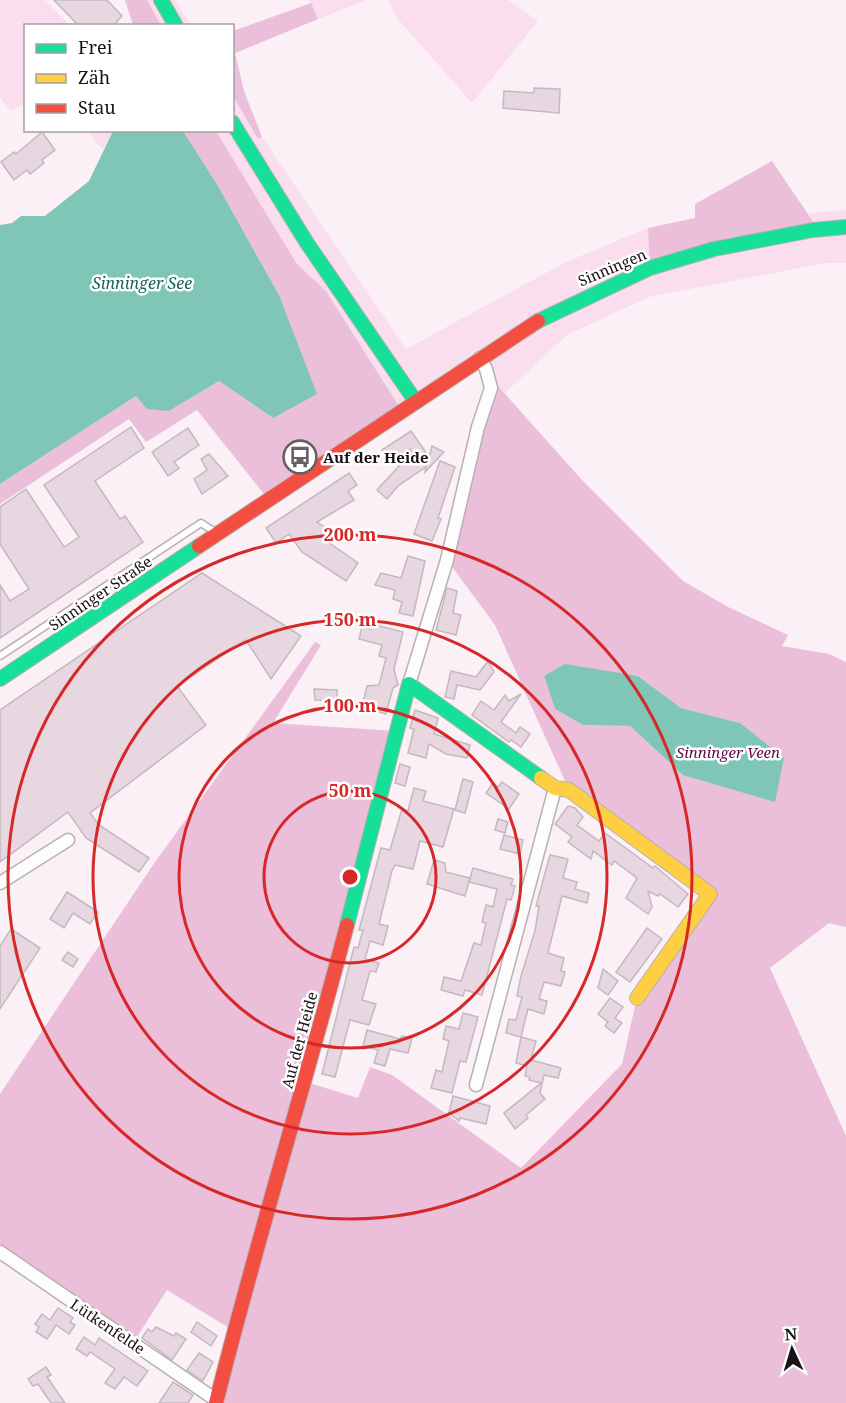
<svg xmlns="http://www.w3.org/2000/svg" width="846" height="1403" font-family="'Noto Serif',serif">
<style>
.green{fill:#fadeee}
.forest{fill:#ebbed9;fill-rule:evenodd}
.water{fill:#80c6b7}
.building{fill:#e8d6e0;stroke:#c2babe;stroke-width:1.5}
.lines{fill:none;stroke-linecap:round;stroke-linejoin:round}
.lane-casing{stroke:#b7b0b4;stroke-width:9}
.street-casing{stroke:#b7b0b4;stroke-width:15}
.fast-casing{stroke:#b7b0b4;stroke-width:16}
.slow-casing{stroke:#b7b0b4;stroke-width:16}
.jam-casing{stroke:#b7b0b4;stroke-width:16}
.lane{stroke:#fefdfe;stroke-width:6}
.street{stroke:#fefdfe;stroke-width:12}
.fast{stroke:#16e098;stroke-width:14}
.slow{stroke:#ffcf43;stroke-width:14}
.jam{stroke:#f24e42;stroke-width:14}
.ring{fill:none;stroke:#d62828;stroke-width:3}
.labels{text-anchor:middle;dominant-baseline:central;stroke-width:5;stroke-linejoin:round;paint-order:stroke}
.street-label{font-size:15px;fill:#181115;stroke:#fff}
.poi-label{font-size:15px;font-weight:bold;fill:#181115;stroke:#fff;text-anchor:start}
.park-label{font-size:15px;font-style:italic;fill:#5f0747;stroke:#fff}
.water-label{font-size:16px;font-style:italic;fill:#126656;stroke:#fff}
.centre{fill:#d62828;stroke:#fff;stroke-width:3}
.ring-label{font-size:18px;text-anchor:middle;font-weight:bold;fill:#d62828;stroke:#fff;stroke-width:5;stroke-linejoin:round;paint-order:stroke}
</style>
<rect width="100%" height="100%" fill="#faf0f5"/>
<g class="green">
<polygon points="0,0 45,0 70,25 26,26 25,103 11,111 0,97"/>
<polygon points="147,0 175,0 190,25 161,25"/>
<polygon points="309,0 366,0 318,19"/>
<polygon points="388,0 508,0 538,21 472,103 397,18"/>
<polygon points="233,96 258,139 262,137 406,349 568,261 648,228 650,267 812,220 808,213 846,210 846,263 825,263 649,297 567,335 505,393 489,376 480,359 402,411 326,291 297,264 216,131 232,130"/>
<polygon points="87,131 113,131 103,150"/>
</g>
<g class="forest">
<polygon points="125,0 147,0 161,25 133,25"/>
<polygon points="311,3 318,19 235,53 244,91 262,137 258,139 233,96 233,31"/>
<polygon points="183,131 216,131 297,264 326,291 402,411 268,499 197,410 146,442 129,419 0,504 0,484 136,396 169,411 219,381 273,418 279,295 218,186"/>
<polygon points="772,161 812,220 813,230 650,268 648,228 695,218 695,204"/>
<path d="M489 376 582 480 683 581 728 607 788 635 782 646 829 654 846 662V927L829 923 770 968 846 1136V1403H219L234 1331 167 1290 133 1343 0 1252V1094L155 862 315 642 321 645 273 723 396 731 306 1082 358 1098 370 1067 392 1075 521 1168 622 1064 637 998 710 894 569 790 495 625 447 560ZM608 673 638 676 681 708 740 723 683 775 630 726 583 725 555 709 544 676Z"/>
</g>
<g class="water">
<polygon points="113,131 183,131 218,186 279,295 317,394 273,418 219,381 169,411 147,409 136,396 0,484 0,225 12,223 21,216 45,216 89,181"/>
<polygon points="565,664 638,676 681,708 740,723 784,758 775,802 683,775 630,726 583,725 555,709 544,676"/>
</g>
<g class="building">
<polygon points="54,0 107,0 122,16 113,26 79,26"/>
<polygon points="534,88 560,89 559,113 503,108 504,91 534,93"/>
<polygon points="42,132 55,150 42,160 44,163 30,174 27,170 14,180 1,162 14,152 16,154"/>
<polygon points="131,427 144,448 95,481 120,519 125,516 143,542 0,638 0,585 10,601 29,589 0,544 0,507 26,489 64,547 79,537 44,485"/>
<polygon points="188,428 199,445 174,462 179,468 168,476 152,452"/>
<polygon points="411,431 429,457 432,446 444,452 425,472 426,467 398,486 387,499 377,490 412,452 410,449 390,463 382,450"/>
<polygon points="209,454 228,476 202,494 194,479 207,470 201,459"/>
<polygon points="440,461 455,467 438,518 441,519 432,541 414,534"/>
<polygon points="349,473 357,485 348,491 354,500 317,522 337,536 328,542 358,563 346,581 302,552 289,534 276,543 266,528"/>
<polygon points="408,556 425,561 413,616 399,613 402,602 393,599 395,590 375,585 381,573 401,578"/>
<polygon points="202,573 301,636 271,679 246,640 177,686 206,725 90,813 99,825 149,858 139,872 86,838 68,812 0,862 0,710"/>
<polygon points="447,588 457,591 453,613 461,615 456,635 436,630"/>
<polygon points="372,624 403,632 394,669 398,685 393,688 386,714 362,707 367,686 379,685 386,658 379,656 382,645 359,639 362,627 371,629"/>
<polygon points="488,661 494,672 480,690 457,685 454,699 445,697 451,671 476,677"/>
<polygon points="314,689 337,690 337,701 315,700"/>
<polygon points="521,694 501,722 516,733 520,727 530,734 521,747 511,740 509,742 472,715 481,701 494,710 505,695 509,701"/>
<polygon points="415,710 438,718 434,734 470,745 467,758 446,754 429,744 426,758 408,753 414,729 410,728"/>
<polygon points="400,764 410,767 405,786 395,783"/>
<polygon points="463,779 473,782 465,813 455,810"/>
<polygon points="502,782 519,794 509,809 486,793 493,783 498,787"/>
<polygon points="414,788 426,791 423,801 454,809 443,847 420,841 413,869 395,865 392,871 379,924 388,926 383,945 370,941 365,959 379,963 376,972 370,971 362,1000 376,1004 369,1025 350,1020 335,1077 322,1074 354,947 358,948 363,930 359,930 381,848 390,850 402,809 408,811"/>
<polygon points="568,806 575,808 583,817 577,825 599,841 605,833 653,868 655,866 688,894 678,907 660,894 658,896 648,891 652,907 648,914 626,898 637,878 614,861 612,865 593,851 591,859 568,842 572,837 555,824"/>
<polygon points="498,819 508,822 505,833 495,830"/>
<polygon points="504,835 523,840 520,854 500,849"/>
<polygon points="550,855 568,859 563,878 577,882 575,889 589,893 587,903 562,896 548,953 564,958 561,971 565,972 561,986 544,982 539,999 547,1001 544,1014 528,1009 521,1037 536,1041 531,1060 561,1068 558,1078 544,1075 540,1093 545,1099 526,1115 528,1118 515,1129 504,1113 541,1083 529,1080 530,1077 525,1076 527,1066 516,1063 521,1037 506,1033 509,1019 516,1020 522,997 517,996 521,976 535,931 539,906 536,906"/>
<polygon points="434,860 445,863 446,872 470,878 465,896 427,884"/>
<polygon points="473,868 513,879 511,885 515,886 511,900 507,899 482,995 465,990 463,996 441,990 444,977 461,981 474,943 481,945 486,923 482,922 486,905 493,907 497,889 469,882"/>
<polygon points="67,892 98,912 90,924 73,913 64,928 50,919"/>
<polygon points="647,928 662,939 630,982 616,972"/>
<polygon points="11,929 40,948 0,1009 0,946"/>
<polygon points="68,952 78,959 73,967 62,960"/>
<polygon points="603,969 618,981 608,995 598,988"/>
<polygon points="610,998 623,1007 615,1018 622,1023 614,1033 605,1026 608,1022 598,1014"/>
<polygon points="463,1013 478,1017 466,1062 460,1061 452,1093 431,1088 436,1070 442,1072 449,1041 443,1039 446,1026 459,1029"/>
<polygon points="367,1030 400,1039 402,1036 412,1038 408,1053 390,1049 385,1066 374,1063 378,1050 363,1046"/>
<polygon points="453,1096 490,1106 486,1124 460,1118 459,1121 449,1113"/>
<polygon points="58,1308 73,1318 70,1322 75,1325 69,1334 56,1325 47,1339 36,1332 39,1327 35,1324 42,1314 50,1320"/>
<polygon points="197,1322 217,1336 211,1346 191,1332"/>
<polygon points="156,1327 174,1336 176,1333 186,1339 172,1360 142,1338 148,1329 152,1332"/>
<polygon points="84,1337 95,1345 99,1338 148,1371 137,1386 124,1377 115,1389 105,1383 115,1369 90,1352 87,1356 76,1349"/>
<polygon points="199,1353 213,1362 203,1381 187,1370"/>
<polygon points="46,1367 51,1375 47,1377 65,1403 51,1403 38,1384 33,1386 28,1379"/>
<polygon points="173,1382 193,1395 188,1403 159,1403"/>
</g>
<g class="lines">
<defs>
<polyline id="lane" points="0,656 201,523 215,532"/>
<g id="street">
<polyline points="409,684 447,560 478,427 491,388 486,369 480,358"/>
<polyline points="0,883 68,840"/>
<polyline points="476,1085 555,788"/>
<polyline points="0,1252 216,1400"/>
</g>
<g id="fast">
<polyline points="161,0 176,26"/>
<polyline points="232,122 307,243 416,402"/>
<polyline points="538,321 650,268 714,249 813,230 846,227"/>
<polyline points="0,679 199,546"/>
<polyline points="347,925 409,684 541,778"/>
</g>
<polyline id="slow" points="541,778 555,788 569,790 710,894 637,998"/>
<g id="jam">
<polyline points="199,546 538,321"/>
<path d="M216 1403C256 1243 305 1085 347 925"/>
</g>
</defs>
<use href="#lane" class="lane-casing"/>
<use href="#street" class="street-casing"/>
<use href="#fast" class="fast-casing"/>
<use href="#slow" class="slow-casing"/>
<use href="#jam" class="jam-casing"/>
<use href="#lane" class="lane"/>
<use href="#street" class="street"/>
<use href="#fast" class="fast"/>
<use href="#slow" class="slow"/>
<use href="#jam" class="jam"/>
</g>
<g class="ring">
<circle cx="350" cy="877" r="86"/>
<circle cx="350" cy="877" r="171"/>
<circle cx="350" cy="877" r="257"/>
<circle cx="350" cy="877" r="342"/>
</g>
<defs>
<symbol id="bus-ring" viewBox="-11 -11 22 22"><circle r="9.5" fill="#fff" stroke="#675f63" stroke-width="1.5"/><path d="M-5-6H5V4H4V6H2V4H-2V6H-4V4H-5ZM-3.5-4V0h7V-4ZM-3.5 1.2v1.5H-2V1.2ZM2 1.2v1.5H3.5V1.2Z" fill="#675f63"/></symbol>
</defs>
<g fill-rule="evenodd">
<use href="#bus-ring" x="281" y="438" width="38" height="38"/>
</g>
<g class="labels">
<g class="street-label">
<text transform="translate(612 267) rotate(-23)">Sinningen</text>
<text transform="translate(100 593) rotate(-34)">Sinninger Straße</text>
<text transform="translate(299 1040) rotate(-75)">Auf der Heide</text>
<text transform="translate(108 1326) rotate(34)">Lütkenfelde</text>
</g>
<g class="poi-label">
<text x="323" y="457">Auf der Heide</text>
</g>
<g class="park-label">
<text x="728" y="752">Sinninger Veen</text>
</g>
<g class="water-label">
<text x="142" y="283">Sinninger See</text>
</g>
</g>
<circle cx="350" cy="877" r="9" class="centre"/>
<g class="ring-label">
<text x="350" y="541">200 m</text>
<text x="350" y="626">150 m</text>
<text x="350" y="712">100 m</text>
<text x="350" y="797">50 m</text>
</g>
<rect x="24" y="24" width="210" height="108" fill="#ffffff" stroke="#a3a0a1" stroke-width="1.5"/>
<rect x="36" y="44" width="30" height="9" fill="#16e098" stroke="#a3a0a1" stroke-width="1.5"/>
<text x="78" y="54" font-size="18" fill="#181115">Frei</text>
<rect x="36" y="74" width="30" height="9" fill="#ffcf43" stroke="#a3a0a1" stroke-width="1.5"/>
<text x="78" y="84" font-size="18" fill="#181115">Zäh</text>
<rect x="36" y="104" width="30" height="9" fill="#f24e42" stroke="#a3a0a1" stroke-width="1.5"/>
<text x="78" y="114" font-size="18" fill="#181115">Stau</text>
<g transform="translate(792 1349) rotate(356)" stroke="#ffffff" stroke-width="4.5" paint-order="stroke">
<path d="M0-4.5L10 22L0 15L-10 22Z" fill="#181115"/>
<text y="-9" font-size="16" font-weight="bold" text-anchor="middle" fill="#181115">N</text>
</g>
</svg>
